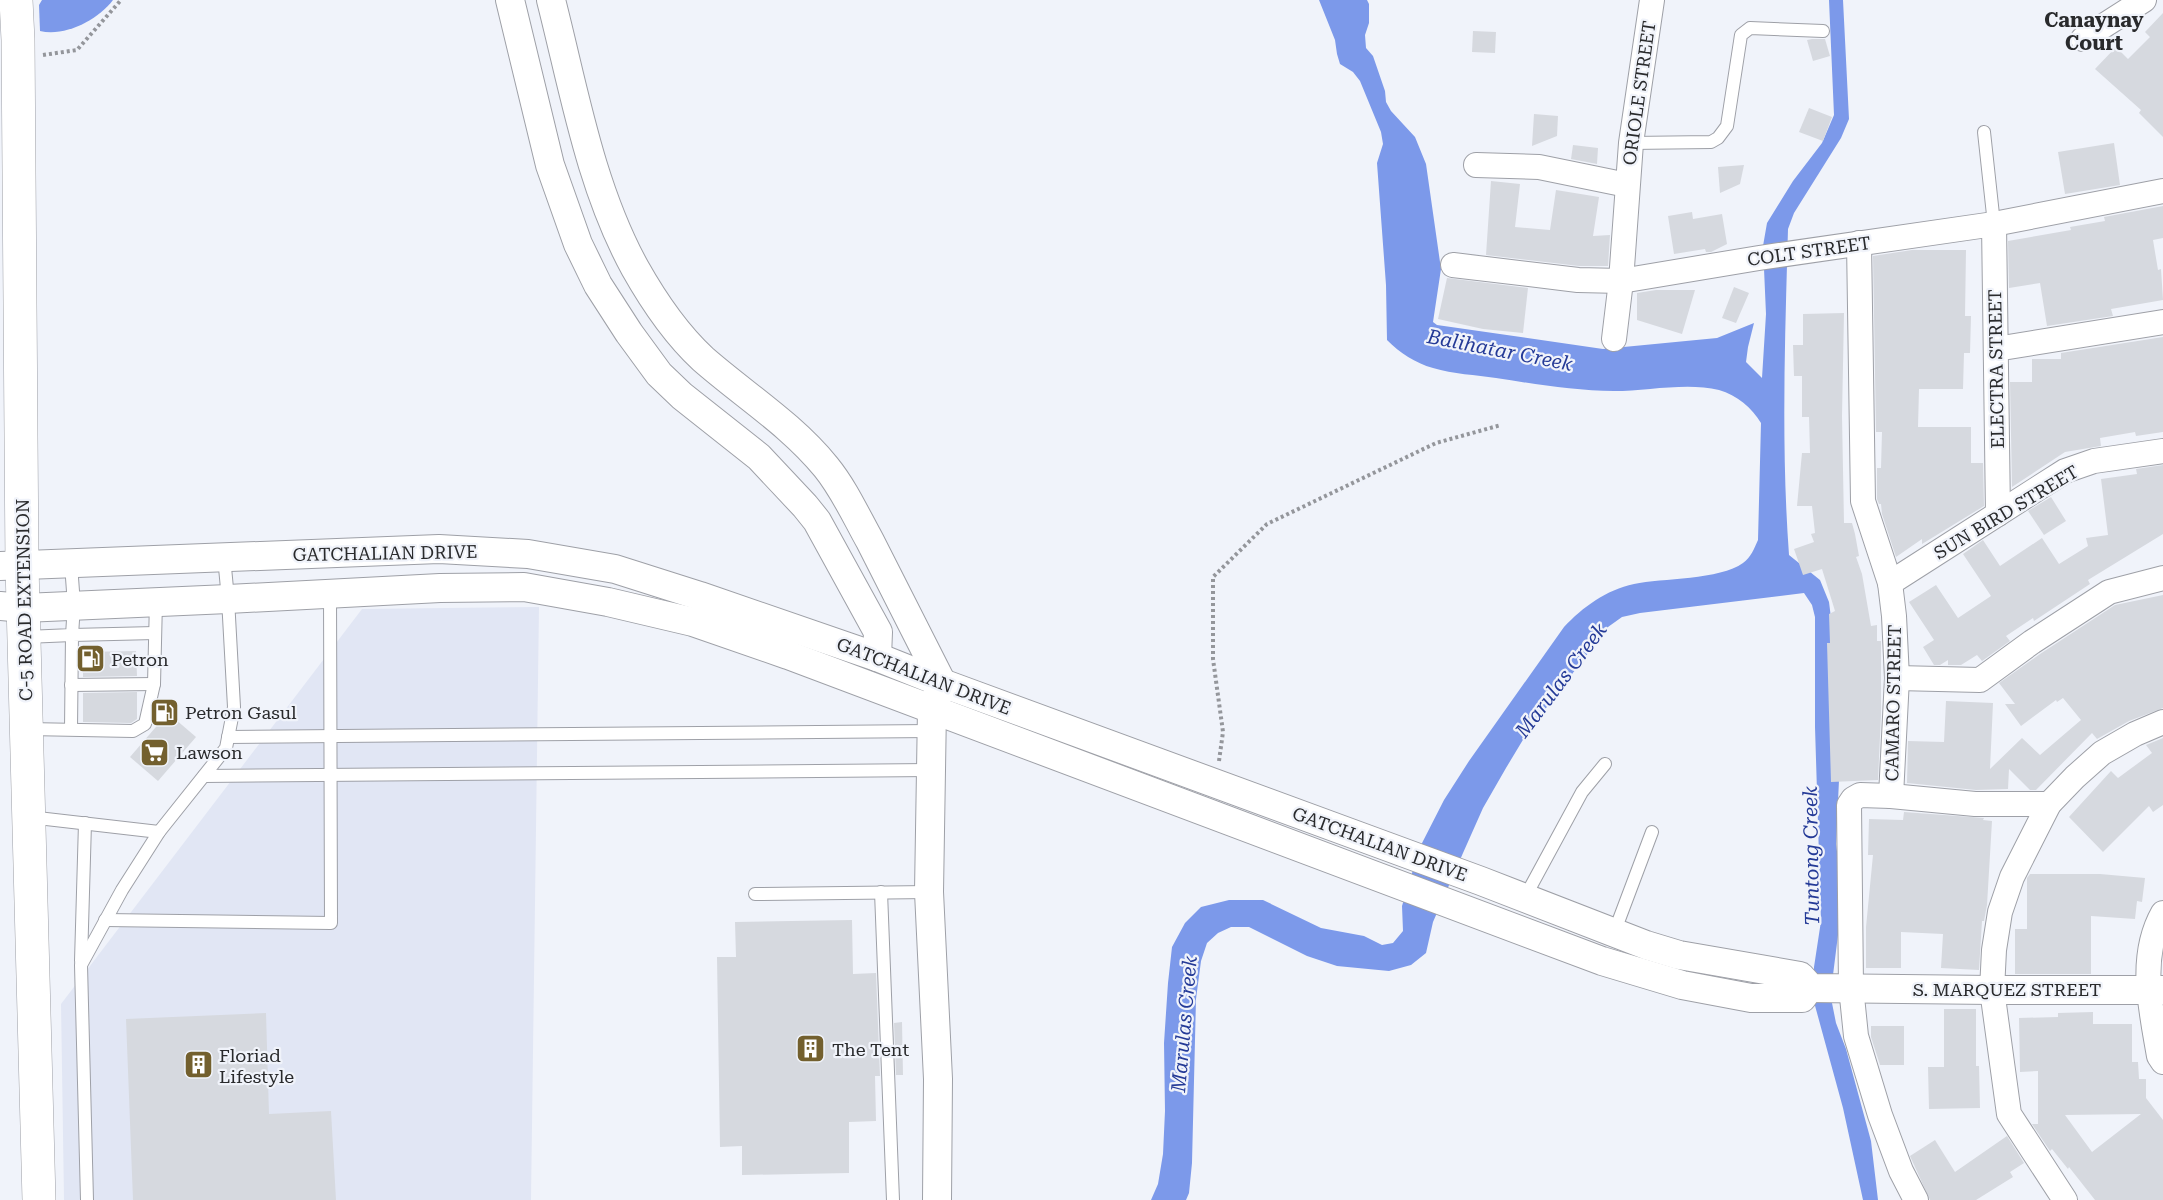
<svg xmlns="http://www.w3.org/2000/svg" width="2163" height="1200" font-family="'Roboto Serif',serif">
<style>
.built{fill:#e1e6f4}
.water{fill:#7c99ea}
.building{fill:#d6d9df;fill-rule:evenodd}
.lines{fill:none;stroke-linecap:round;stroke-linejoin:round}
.service-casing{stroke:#9ea0a7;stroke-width:14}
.minor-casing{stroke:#9ea0a7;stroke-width:26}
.tertiary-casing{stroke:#9ea0a7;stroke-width:30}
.primary-casing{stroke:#9ea0a7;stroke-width:34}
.path{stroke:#94969b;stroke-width:4;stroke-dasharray:3 3;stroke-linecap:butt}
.service{stroke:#fff;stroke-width:12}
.minor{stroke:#fff;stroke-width:24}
.tertiary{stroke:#fff;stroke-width:28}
.primary{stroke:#fff;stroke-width:33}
.labels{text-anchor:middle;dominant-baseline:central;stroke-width:4.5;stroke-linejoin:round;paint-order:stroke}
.street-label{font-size:18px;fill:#292a2c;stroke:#f0f3fa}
.poi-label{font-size:18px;fill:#292a2c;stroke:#f0f3fa;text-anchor:start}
.neighbourhood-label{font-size:20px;font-weight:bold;fill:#292a2c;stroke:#f0f3fa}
.water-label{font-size:20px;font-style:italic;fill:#243a97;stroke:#f0f3fa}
</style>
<rect width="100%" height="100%" fill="#f0f3fa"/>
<polygon class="built" points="539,607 531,1200 64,1200 61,1004 362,609"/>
<g class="water">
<path d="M42 0H113C98 20 65 37 40 31L39 5Z"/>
<path d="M1319 0H1367L1369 4V23L1365 35 1366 48 1373 56 1385 91 1386 102 1391 111 1415 137 1426 164 1441 269 1433 322 1437 325 1603 349 1717 338 1754 323 1748 347 1746 362 1762 378 1766 314 1763 246 1767 223 1793 181 1822 143 1834 115 1829 0H1843L1849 119 1841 138 1794 213 1788 229C1785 338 1781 446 1789 555L1820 580 1829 602 1833 634 1840 759 1836 844 1843 895 1833 975 1832 1003 1836 1023 1846 1049 1871 1141 1878 1200H1863L1843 1108 1814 1002V967L1821 921 1815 727V617L1812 605 1804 593 1640 613 1622 617 1608 627 1527 733 1506 768 1483 808 1463 853 1433 922 1426 953 1411 965 1389 971 1337 966 1307 956 1249 927H1231L1218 933 1207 943 1201 961 1196 999 1192 1163 1189 1193 1186 1200H1151L1158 1184 1163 1154 1165 1111 1164 1043 1168 983 1172 947 1185 923 1201 907 1229 900H1263L1321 928 1364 936 1382 945 1393 943 1403 931 1402 906 1420 847 1444 800 1469 761 1564 627C1583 607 1606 590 1634 584 1662 578 1720 580 1743 563 1751 557 1754 549 1758 540L1761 423C1752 408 1737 395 1719 390 1687 382 1647 391 1614 391 1575 391 1535 384 1496 378 1476 375 1453 374 1433 368 1415 363 1400 353 1387 340L1386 285 1377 163 1383 144 1381 132 1360 81 1353 72 1340 64 1337 54 1335 40Z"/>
</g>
<g class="building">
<polygon points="2163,13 2163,137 2139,113 2141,110 2095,69 2116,47 2128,59 2150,37 2145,32"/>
<polygon points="1473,31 1496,32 1495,53 1472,52"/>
<polygon points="1812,39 1825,39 1830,56 1813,61 1807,40"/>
<polygon points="1809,108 1832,117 1823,141 1799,132"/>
<polygon points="1534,114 1558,116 1557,136 1532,146"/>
<polygon points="2114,143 2120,185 2065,194 2058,152"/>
<polygon points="1573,145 1598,148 1597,164 1571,159"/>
<polygon points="1744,165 1740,184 1720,193 1718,167"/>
<polygon points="1491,181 1520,184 1515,227 1550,230 1556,190 1599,197 1593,236 1610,235 1608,266 1579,266 1486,255"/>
<polygon points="2163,206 2163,238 2153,240 2158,270 2161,269 2163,300 2111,309 2113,316 2047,326 2040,283 2009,288 2008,241 2071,230 2070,227 2105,221 2104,217"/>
<polygon points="1692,212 1693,219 1722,214 1727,244 1711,252 1706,252 1705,249 1674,254 1668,216"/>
<polygon points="1912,250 1966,250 1965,316 1971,316 1970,353 1964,353 1963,389 1919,389 1918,427 1971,427 1971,463 1983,463 1984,506 1922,544 1922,539 1896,557 1882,514 1881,504 1879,504 1877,499 1877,468 1881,468 1882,432 1876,432 1873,256"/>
<polygon points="1447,278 1528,288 1523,333 1483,329 1438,319"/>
<polygon points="1734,287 1749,293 1736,323 1722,318"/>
<polygon points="1656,290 1695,290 1682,334 1637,320 1637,293"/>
<polygon points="1844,313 1842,416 1844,523 1852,523 1855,534 1859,556 1856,557 1862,574 1871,626 1877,625 1877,641 1881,641 1881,715 1878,780 1831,782 1827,643 1830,643 1829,614 1835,611 1822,569 1803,575 1794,549 1814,542 1811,534 1815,533 1812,506 1797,506 1802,453 1810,453 1809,417 1802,417 1802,376 1794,376 1793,345 1803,345 1803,314"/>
<polygon points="2163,337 2163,432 2136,436 2135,432 2100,438 2101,446 2065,452 2012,487 2010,382 2032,382 2032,359 2061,359 2061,353"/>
<polygon points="2163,465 2163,534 2088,580 2090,584 2034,621 2033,618 2006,636 2010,641 1982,661 1977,655 1961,665 1948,665 1948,660 1940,665 1934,665 1923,647 1934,640 1909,602 1936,585 1958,618 1991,596 1963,554 1983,540 2000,566 2042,538 2059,564 2088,546 2086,538 2108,535 2101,479 2137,474 2136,469"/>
<polygon points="2051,497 2066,521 2044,535 2028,511"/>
<polygon points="2163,595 2163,708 2129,721 2097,739 2092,733 2036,790 2030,790 2009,769 2008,789 1976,790 1907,783 1908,741 1944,742 1946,701 1993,703 1990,769 2022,738 2040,755 2081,720 2063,698 2057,702 2056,700 2021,726 2005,704 2015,704 1999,683 2040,654 2115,605"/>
<polygon points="136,651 137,676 83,677 83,652"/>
<polygon points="137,692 137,719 131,723 83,722 83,693"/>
<polygon points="168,713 196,737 158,781 130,757"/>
<polygon points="2163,738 2163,805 2153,812 2149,806 2103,852 2069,817 2111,771 2118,778 2152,753 2146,745"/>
<polygon points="1904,812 1984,818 1983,820 1992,821 1987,905 1984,921 1982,921 1979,970 1941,968 1943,934 1901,932 1901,968 1866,968 1866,927 1873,855 1868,855 1869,819 1903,820"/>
<polygon points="2030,874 2100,874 2145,878 2142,902 2137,901 2135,919 2091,916 2091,974 2015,974 2015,929 2027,929 2027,878"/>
<polygon points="852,920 853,974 876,973 880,1076 875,1076 876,1121 849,1122 849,1173 742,1175 742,1146 720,1147 717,957 736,957 735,922"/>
<polygon points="1944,1009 1976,1009 1976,1066 1979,1066 1980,1108 1929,1109 1928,1067 1944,1067"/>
<path d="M2093 1012V1024H2132V1062H2138L2139 1079H2146V1098L2163 1120V1200H2095L2069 1167 2068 1169 2052 1149 2050 1151 2032 1124H2038V1071L2020 1072 2019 1018 2058 1017V1013ZM2141 1114 2092 1152 2065 1115Z"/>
<polygon points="266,1013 269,1114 331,1111 336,1200 133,1200 126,1019"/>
<polygon points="902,1022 903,1075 896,1075 894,1023"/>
<polygon points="1871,1026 1904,1026 1904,1065 1880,1065 1871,1037"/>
<polygon points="2007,1136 2024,1163 2010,1172 2013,1177 1976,1200 1930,1200 1910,1156 1935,1140 1955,1172"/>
</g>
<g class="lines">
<defs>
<g id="service">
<polyline points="1984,132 1994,224"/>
<polyline points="1631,143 1711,142 1718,138 1727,126 1741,35 1750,28 1823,31"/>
<polyline points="26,637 72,635 74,605 71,564"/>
<polyline points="71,685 154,684"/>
<polyline points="28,729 133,731 145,724 154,684 156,601"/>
<polyline points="71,729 72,635 155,633"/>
<polyline points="228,737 931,731"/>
<polyline points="204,776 931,770"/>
<polyline points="29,817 159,832"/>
<polyline points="881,892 893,1200"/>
<polyline points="755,894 929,892"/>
<polyline points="1524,899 1582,792 1605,764"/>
<polyline points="105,920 331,923 330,594"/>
<polyline points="1614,933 1652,832"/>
<polyline points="81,961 85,823"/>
<polyline points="87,1200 81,965 122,890 159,832 226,748 234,707 228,599 224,557"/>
</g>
<g id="minor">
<polyline points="2083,39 2144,0"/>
<polyline points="1476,165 1539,167 1627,185"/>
<polyline points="1994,224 1998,514"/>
<polyline points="1859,243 1863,501 1890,583 1894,616 1897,678 1891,796"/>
<polyline points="1453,265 1578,280 1621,281 1759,258 1994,224 2163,191"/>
<polyline points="1614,339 1621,281 1631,143 1652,0"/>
<polyline points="1996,349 2163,322"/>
<polyline points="1890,583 2065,471 2094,461 2163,451"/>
<polyline points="1897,678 1980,680 2032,642 2109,592 2163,578"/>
<path d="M2163 913C2138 957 2151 1009 2159 1056L2163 1062"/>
<polyline points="1916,1200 1901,1171 1880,1115 1856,1036 1851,987 1849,805 1853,799 1860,795 1891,796 1975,804 2049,804"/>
<polyline points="2065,1200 2009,1114 1992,990 1994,950 2000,912 2012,877 2049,804 2075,777 2102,753 2135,734 2163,722"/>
</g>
<g id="tertiary">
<polyline points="510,0 550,165 578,244 598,285 629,333 659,374 682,396 759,457 805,506 817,521 878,632 877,657"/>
<path d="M551 0C574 90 590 186 635 268 653 300 676 334 703 359 744 395 791 424 826 467 844 489 856 516 870 541 894 588 918 636 942 683L932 709 929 892 938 1079 937 1200"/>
<polyline points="0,566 439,549 528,554 615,569 700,596 877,657 942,683 1481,881 1646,945 1679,955 1800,976 1810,987 1812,988 1992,990 2163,990"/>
<polyline points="0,606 24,608 228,599 440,588 524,587 608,602 693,622 788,655 1602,961 1682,985 1751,998 1802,998 1810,987"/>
</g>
<polyline id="primary" points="16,0 18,40 22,566 39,1200"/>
</defs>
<use href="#service" class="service-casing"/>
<use href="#minor" class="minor-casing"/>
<use href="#tertiary" class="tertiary-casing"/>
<use href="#primary" class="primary-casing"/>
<g class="path">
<polyline points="43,55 77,50 121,0"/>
<polyline points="1219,761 1223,732 1213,659 1213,577 1267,524 1436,443 1501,425"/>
</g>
<use href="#service" class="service"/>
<use href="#minor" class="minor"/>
<use href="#tertiary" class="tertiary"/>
<use href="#primary" class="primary"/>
</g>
<defs>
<symbol id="fuel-square" viewBox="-11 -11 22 22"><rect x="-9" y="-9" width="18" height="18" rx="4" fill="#73602e" stroke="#f0f3fa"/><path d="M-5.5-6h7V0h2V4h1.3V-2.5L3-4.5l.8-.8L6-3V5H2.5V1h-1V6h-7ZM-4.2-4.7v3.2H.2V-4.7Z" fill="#fff"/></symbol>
<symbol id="supermarket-square" viewBox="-11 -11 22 22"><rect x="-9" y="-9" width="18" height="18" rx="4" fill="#73602e" stroke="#f0f3fa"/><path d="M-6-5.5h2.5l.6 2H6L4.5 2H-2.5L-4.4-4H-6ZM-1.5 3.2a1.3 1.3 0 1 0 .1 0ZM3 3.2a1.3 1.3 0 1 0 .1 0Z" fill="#fff"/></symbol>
<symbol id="building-square" viewBox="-11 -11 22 22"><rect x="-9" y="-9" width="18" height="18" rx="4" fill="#73602e" stroke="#f0f3fa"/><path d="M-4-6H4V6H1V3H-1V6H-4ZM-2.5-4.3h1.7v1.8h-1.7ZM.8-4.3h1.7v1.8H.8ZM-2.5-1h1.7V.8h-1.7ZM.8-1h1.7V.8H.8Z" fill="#fff"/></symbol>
</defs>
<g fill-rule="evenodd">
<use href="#fuel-square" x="74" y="642" width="33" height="33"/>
<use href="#fuel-square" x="148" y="696" width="33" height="33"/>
<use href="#supermarket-square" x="138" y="736" width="33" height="33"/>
<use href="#building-square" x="794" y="1032" width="33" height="33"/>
<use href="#building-square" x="182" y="1048" width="33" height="33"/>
</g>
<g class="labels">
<g class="street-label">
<text transform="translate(1639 93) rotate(-82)">ORIOLE STREET</text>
<text transform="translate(1809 251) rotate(-8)">COLT STREET</text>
<text transform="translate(1996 369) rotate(-91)">ELECTRA STREET</text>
<text transform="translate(2006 512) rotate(-31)">SUN BIRD STREET</text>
<text transform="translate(385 553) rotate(-1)">GATCHALIAN DRIVE</text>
<text transform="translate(24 600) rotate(-91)">C-5 ROAD EXTENSION</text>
<text transform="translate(924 676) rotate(21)">GATCHALIAN DRIVE</text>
<text transform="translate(1893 703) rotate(-89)">CAMARO STREET</text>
<text transform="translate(1380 844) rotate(20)">GATCHALIAN DRIVE</text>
<text x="2007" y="989">S. MARQUEZ STREET</text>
</g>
<g class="poi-label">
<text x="111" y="659">Petron</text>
<text x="185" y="712">Petron Gasul</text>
<text x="176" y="752">Lawson</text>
<text x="832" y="1049">The Tent</text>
<text x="219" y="1055">Floriad<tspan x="219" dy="21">Lifestyle</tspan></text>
</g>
<g class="neighbourhood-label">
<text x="2094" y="20">Canaynay<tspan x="2094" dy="23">Court</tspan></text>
</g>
<g class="water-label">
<text transform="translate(1500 350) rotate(11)">Balihatar Creek</text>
<text transform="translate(1561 680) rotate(-53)">Marulas Creek</text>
<text transform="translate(1811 856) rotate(-91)">Tuntong Creek</text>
<text transform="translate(1184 1024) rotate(-85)">Marulas Creek</text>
</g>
</g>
</svg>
